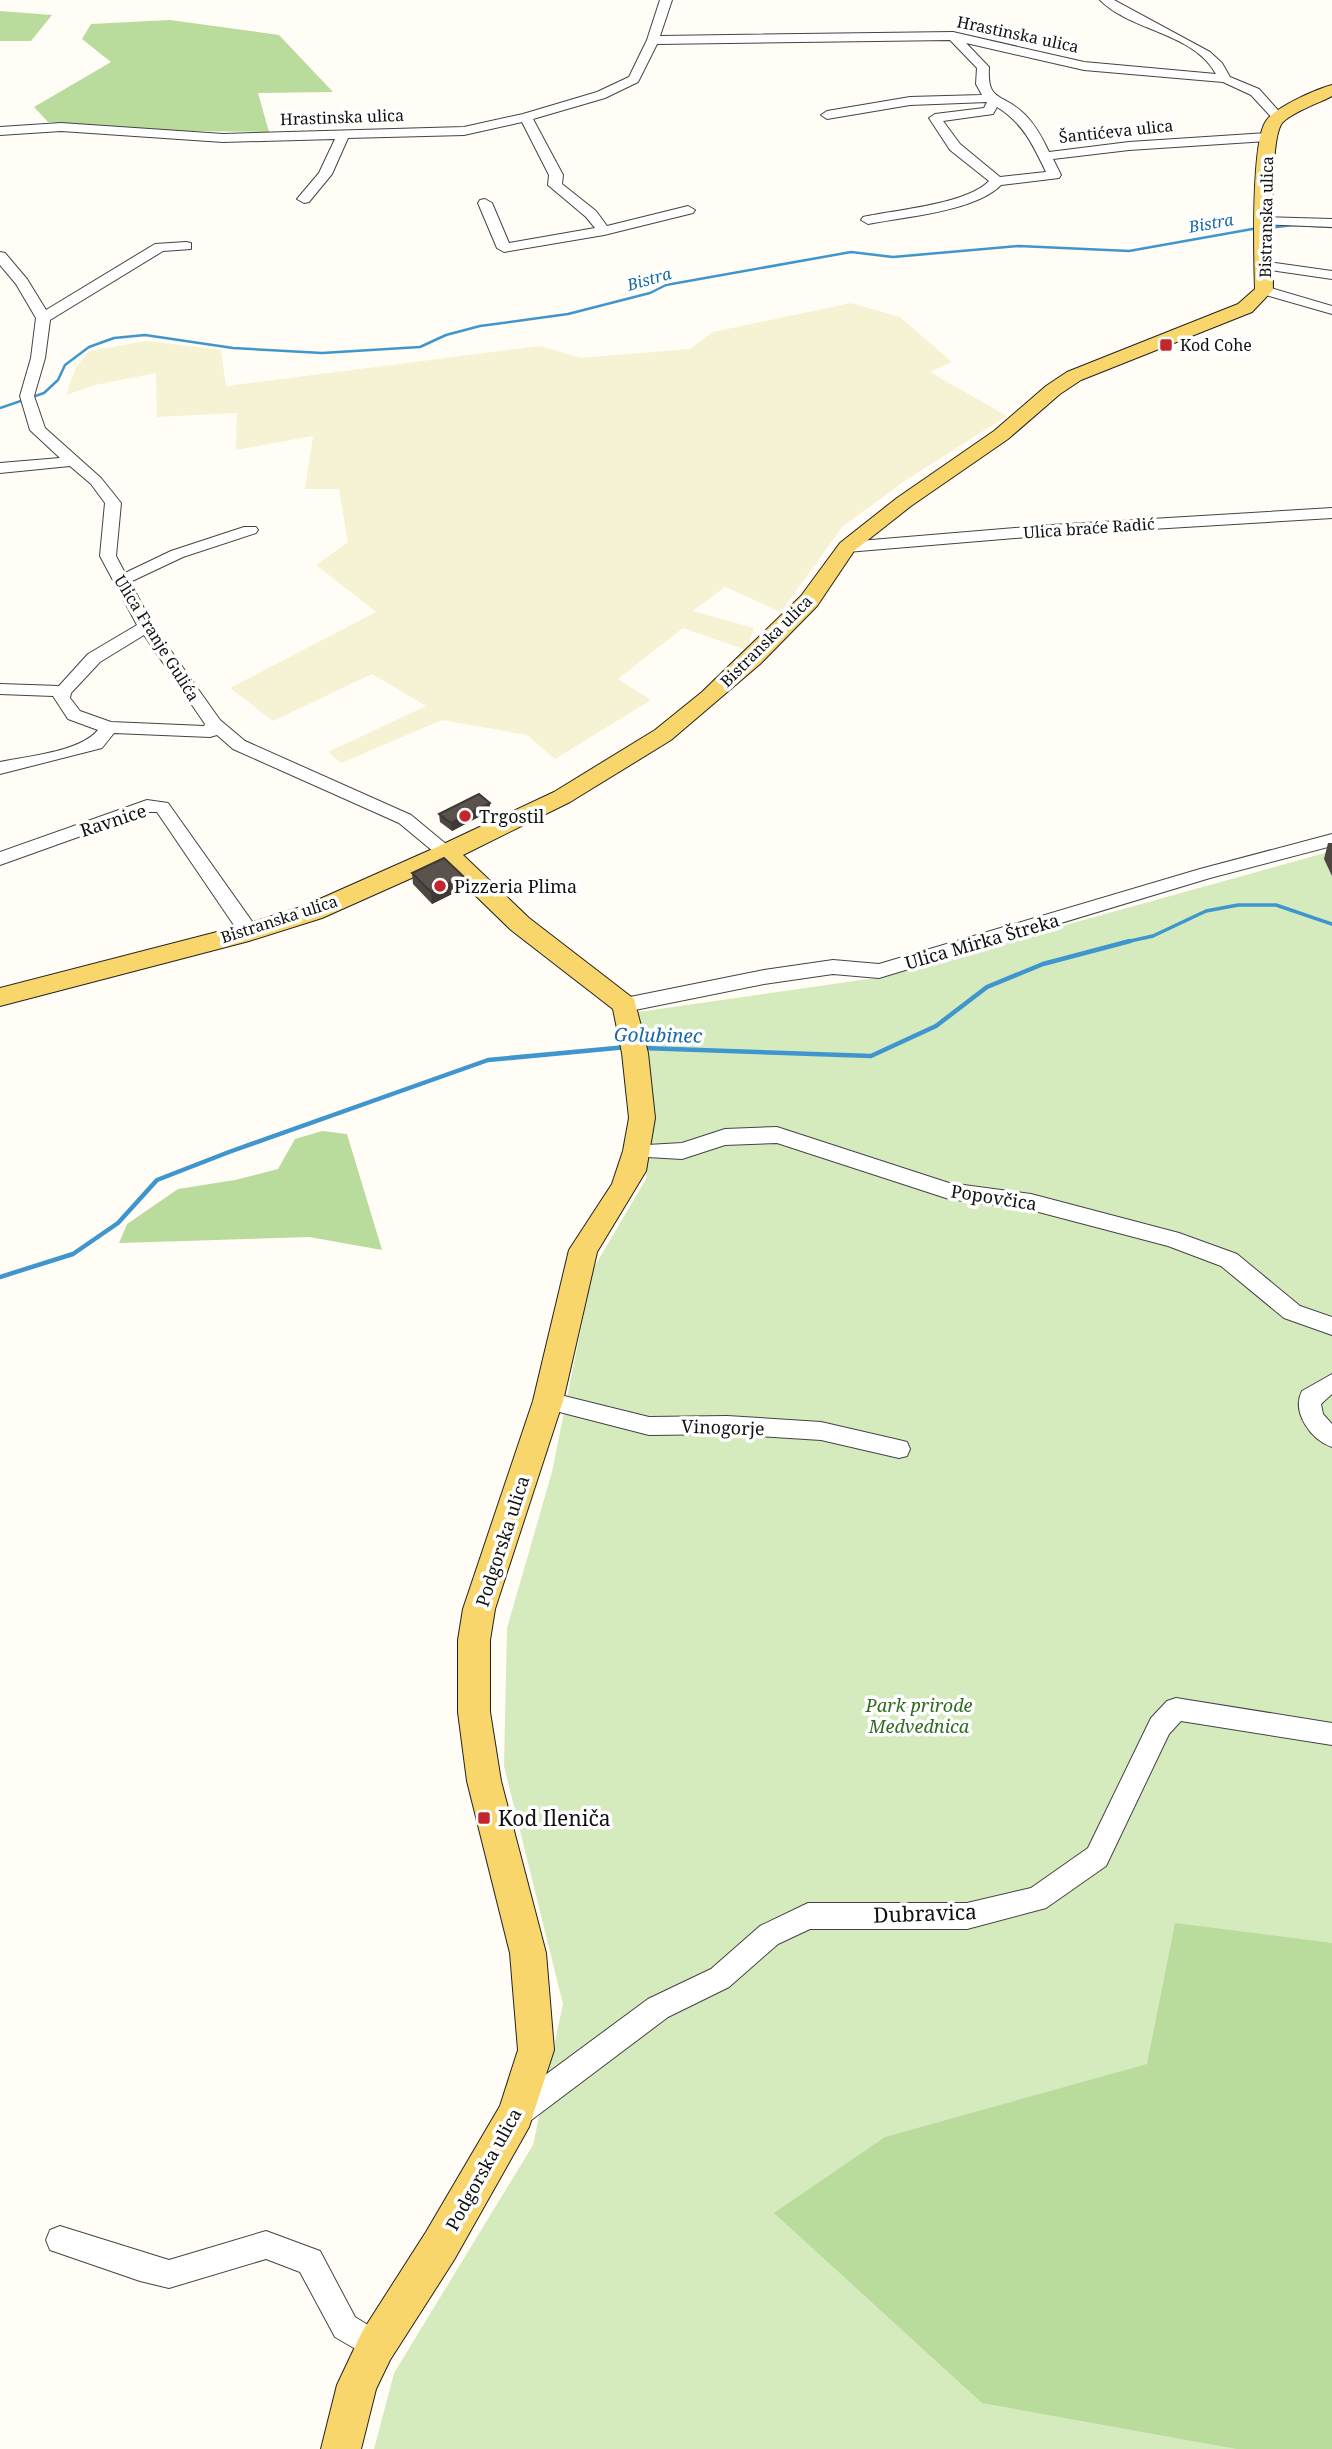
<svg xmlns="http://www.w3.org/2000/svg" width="1332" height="2449" font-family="'Noto Serif',serif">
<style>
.farmland{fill:#f6f3d4}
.green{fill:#d5ebbd}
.forest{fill:#b9dc9c}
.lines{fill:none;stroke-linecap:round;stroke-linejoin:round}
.stream-far2{stroke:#3f96cf;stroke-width:2.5}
.stream-far1{stroke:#3f96cf;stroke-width:3.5}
.stream{stroke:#3f96cf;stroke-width:4.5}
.minor-casing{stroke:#444;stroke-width:2}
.major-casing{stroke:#222;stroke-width:2}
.minor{fill:#fff;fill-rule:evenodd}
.major{fill:#f9d66b;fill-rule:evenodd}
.wall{fill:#4d4742}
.shaded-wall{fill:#3f3936}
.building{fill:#5a524d;stroke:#3f3936;stroke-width:2}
.poi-dot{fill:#c4262e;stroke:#fff;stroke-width:2.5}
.labels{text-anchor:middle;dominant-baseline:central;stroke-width:7;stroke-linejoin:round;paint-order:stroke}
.far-street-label{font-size:16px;fill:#111;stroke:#fff}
.far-water-label{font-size:16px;font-style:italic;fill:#1768a6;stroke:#fff}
.far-poi-label{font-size:16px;fill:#111;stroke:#fff;text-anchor:start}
.poi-label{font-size:18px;fill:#111;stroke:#fff;text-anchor:start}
.street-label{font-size:18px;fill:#111;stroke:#fff}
.park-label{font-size:18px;font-style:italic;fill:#2f6b1f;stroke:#fff}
.water-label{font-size:19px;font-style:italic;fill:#1768a6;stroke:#fff}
.near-poi-label{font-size:21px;fill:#111;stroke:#fff;text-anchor:start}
.near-street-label{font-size:21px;fill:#111;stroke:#fff}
</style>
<rect width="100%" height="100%" fill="#fffdf5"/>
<polygon class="farmland" points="851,303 900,317 952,362 930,372 1007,416 906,480 842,527 781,612 725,587 693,611 754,628 746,650 683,628 618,679 651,700 555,759 527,735 442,720 341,763 328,752 426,706 372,674 273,721 230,688 376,612 316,565 348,542 339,489 305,489 313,436 236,450 237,413 157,417 156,373 95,385 66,395 76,367 89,351 147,341 221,350 226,386 540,346 581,358 690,349 713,332"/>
<polygon class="green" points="1332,851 1332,2449 374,2449 394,2373 533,2145 563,2004 504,1766 507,1628 552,1472 593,1269 646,1179 652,1098 638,1012 875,978"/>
<g class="forest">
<polygon points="0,11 52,15 31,41 0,41"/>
<polygon points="170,20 279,35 333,92 258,93 269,132 180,131 48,122 34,107 111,62 82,39 91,24"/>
<polygon points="322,1131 347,1134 382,1250 309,1237 119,1243 127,1224 178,1189 235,1180 278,1169 295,1139"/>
<polygon points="1175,1923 1332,1943 1332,2449 1237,2449 982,2403 774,2213 885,2137 1147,2064"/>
</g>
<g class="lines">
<g class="stream-far2">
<polyline points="1267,228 1294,225 1332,227"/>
<polyline points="0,408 44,393 58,380 65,365 89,347 114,338 145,335 233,348 322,353 420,347 446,335 480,326 568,314 650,293 666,285 851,252 893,257 1019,246 1129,251 1258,228"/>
</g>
<polyline class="stream-far1" points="1121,943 1153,936 1206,911 1238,905 1276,905 1332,924"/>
<g class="stream">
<polyline points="642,1048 871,1056 936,1026 987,987 1043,964 1130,941"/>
<polyline points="0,1277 73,1254 118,1223 157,1180 229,1152 488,1060 627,1047"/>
</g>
<defs>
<g id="minor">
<path d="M660 0H672L660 36 953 32 1084 62 1216 74C1193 32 1132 32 1100 0H1114L1210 52 1222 63 1230 77 1259 89 1284 117 1278 121 1274 120 1251 95 1223 82 1084 70 966 43 989 67C987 101 1000 93 1021 111 1034 122 1042 137 1049 152L1129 142 1267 133 1273 137 1267 141 1129 150 1053 159 1061 175 1059 178 1001 185C976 211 904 217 868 224L861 220 863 217C895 210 968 204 989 181L950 150 929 118 935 114 984 108 987 102 910 105 827 119 821 115 827 111 910 97 982 95 976 84 977 68 950 40 657 44 638 82 605 98 533 119 563 175 562 184 596 211 607 226 688 206 695 210 693 213 604 235 504 252 497 248 478 203 480 200 485 199 492 203 509 243 595 228 586 217 548 185 549 175 522 122 464 135 348 138 332 174 309 202 304 203 297 199 319 173 335 139 223 142 61 131 0 135V127L61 123 223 134 464 127 523 114 597 92 629 77 647 40ZM997 107C1023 123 1033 145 1046 172L1000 177 960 144 943 121 993 114Z"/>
<polygon points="1264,217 1332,219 1332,227 1259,224 1259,218"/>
<path d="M186 242 191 243V249L163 251 50 320 45 358 34 396 45 428 101 478 121 503 116 556 125 573 171 551 244 527H256L258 530 256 533 183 557 130 582 154 627 220 720 245 741 411 815 452 849 455 853 452 857H440L399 823 233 749 217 735 210 737 114 733 102 748 0 774V762C28 756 80 752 98 730L68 719 53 696 0 694V684L59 686 88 654 137 625 100 556 105 503 91 484 70 466 0 473V463L60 458 30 430 20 396 31 358 36 318 16 284 0 265V252L5 253 27 279 46 310 155 244ZM144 635 205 724 204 726 111 722 80 711 70 698 71 693 100 662Z"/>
<polygon points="1262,261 1332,271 1332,279 1257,268 1257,262"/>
<polygon points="1264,286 1332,306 1332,314 1259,293 1259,287"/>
<polygon points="1332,508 1332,518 1052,535 847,552 839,547 847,542 1052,525"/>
<polygon points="147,800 168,803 256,927 258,932 256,937 242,937 157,812 148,812 0,865 0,852"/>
<polygon points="1332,834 1332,846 1210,878 879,978 833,974 764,984 625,1012 618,1010 615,1005 618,1000 625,998 764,970 833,960 879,964 1200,869"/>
<polygon points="777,1127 949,1183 1031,1194 1179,1233 1237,1254 1300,1306 1332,1317 1332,1335 1284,1318 1221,1266 1168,1246 1031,1210 949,1199 777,1143 725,1145 682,1159 630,1156 627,1151 630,1146 682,1143 725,1129"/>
<path d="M1332 1374V1394L1321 1404 1323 1414 1332 1424V1447C1311 1440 1291 1412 1302 1391Z"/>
<polygon points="548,1392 649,1417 727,1416 821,1422 899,1440 907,1442 910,1449 907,1456 899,1458 821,1440 727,1434 649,1435 540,1407 537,1401 540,1395"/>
<polygon points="1176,1698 1332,1723 1332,1745 1181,1721 1169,1734 1106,1866 1046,1908 967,1929 810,1929 778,1944 729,1987 668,2017 526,2124 516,2128 506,2124 502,2114 506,2104 648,1999 711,1969 760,1926 808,1903 967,1903 1031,1888 1088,1848 1151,1718 1167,1701"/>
<polygon points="60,2226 169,2260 266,2231 320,2251 355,2317 386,2336 391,2346 386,2356 376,2361 335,2337 300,2272 266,2259 169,2288 140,2281 50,2250 46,2240 50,2230"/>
</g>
<path id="major" d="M1332 85V96C1317 104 1295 111 1283 122 1268 135 1273 264 1273 290L1252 312 1081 380 1060 394 1008 439 911 506 854 551 817 606 760 664 671 740 570 802 463 855 529 918 634 999 648 1053 655 1118 646 1171 597 1252 563 1401 495 1609 490 1640V1712L501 1781 546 1953 554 2050 529 2127 454 2260 390 2360 376 2389 361 2449H321L337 2385 362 2332 426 2232 500 2106 518 2050 510 1953 467 1781 458 1712V1640L463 1609 533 1401 569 1250 612 1184 623 1151 629 1118 622 1053 613 1009 511 930 443 864 322 918 249 941 0 1006V988L244 925 304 906 437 847 554 792 655 730 702 692 801 596 840 543 897 498 994 431 1046 386 1067 372 1238 304 1255 289C1254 257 1251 142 1266 121 1274 108 1316 89 1332 85Z"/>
</defs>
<use href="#minor" class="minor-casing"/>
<use href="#major" class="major-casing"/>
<use href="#minor" class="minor"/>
<use href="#major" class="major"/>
</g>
<g class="wall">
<polygon points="490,803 490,811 452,831 440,822 439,814"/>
<polygon points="1328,843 1332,843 1332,876 1324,859"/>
<polygon points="412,873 464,888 432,904 413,884"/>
</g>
<g class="shaded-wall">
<polygon points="490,803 490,811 452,831 451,823"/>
<polygon points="463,876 464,888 432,904 431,892"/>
</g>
<g class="building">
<polygon points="479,794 490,803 451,823 439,814"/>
<polygon points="444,858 463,876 431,892 412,873"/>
</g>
<g class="poi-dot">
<rect x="1159" y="338" width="14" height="14" rx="3.5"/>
<circle cx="465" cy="816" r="7"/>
<circle cx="440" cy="886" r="7"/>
<rect x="477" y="1811" width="14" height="14" rx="3.5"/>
</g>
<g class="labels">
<g class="far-street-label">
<text transform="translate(1018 34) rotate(12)">Hrastinska ulica</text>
<text transform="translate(342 117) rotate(-2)">Hrastinska ulica</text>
<text transform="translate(1116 131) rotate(-6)">Šantićeva ulica</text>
<text transform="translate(1266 217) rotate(-89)">Bistranska ulica</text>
<text transform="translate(1089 528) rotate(-4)">Ulica braće Radić</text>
<text transform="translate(157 638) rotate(58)">Ulica Franje Gulića</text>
<text transform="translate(766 641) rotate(-45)">Bistranska ulica</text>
<text transform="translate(279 919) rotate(-18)">Bistranska ulica</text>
</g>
<g class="far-water-label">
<text transform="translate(1211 223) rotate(-10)">Bistra</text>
<text transform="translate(649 279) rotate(-16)">Bistra</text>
</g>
<g class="far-poi-label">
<text x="1180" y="345">Kod Cohe</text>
</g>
<g class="poi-label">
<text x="479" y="816">Trgostil</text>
<text x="454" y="886">Pizzeria Plima</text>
</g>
<g class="street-label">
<text transform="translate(113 820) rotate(-18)">Ravnice</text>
<text transform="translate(982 941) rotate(-16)">Ulica Mirka Štreka</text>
<text transform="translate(994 1197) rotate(9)">Popovčica</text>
<text transform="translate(723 1427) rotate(2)">Vinogorje</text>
<text transform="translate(502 1541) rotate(-72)">Podgorska ulica</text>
<text transform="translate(483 2169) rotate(-61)">Podgorska ulica</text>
</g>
<g class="park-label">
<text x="919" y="1705">Park prirode<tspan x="919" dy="21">Medvednica</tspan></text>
</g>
<g class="water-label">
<text transform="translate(658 1035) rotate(1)">Golubinec</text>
</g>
<g class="near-poi-label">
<text x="498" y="1818">Kod Ileniča</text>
</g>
<g class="near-street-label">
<text transform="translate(925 1913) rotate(-2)">Dubravica</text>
</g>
</g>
</svg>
